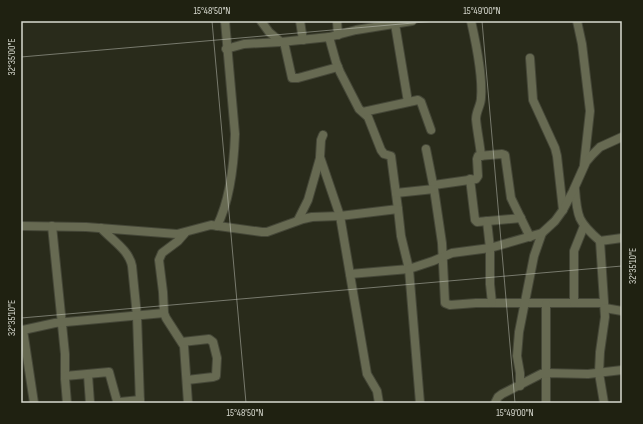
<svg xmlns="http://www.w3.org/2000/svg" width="643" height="424" font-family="'Sofia Sans Condensed',sans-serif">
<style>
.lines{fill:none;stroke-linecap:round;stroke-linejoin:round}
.minor-casing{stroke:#454738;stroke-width:10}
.minor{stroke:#676a52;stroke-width:8}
.ticks{fill:none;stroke:#d8dad0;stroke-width:1;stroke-opacity:0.45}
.neatline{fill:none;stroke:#d8dad0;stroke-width:1.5}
.ticks-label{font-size:10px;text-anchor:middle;fill:#d8dad0}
</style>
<rect width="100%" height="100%" fill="#292b1b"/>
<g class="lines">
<defs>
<g id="minor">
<polyline points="261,21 269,32 281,42"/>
<polyline points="300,21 303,40"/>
<polyline points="337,21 338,35"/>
<path d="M471 21C476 43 483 76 481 98 481 105 476 111 476 119 477 131 480 144 481 156"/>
<polyline points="577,21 582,44 590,111 584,165"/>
<polyline points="395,24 408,102"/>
<polyline points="329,37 336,62 340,72 359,109 368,117 381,150 384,154 391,156 398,209"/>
<polyline points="284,42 292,78 298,78 338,67"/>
<polyline points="226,49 244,44 281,42 329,37 356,30 412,21"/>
<polyline points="530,58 533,100 555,148 557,156 563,210"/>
<polyline points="363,112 418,100 421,102 431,130"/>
<polyline points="323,135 321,140 320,157 340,216 367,374 377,391 379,403"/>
<polyline points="426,149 434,189 442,243 445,303 450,305 476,303 604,303"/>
<polyline points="470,179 475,220 477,222 521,218"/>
<polyline points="434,185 476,179 478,176 477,159 478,156 502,154 505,155 511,198 530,237"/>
<path d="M575 189C577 217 578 222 600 241L622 238"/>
<polyline points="396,193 434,189"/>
<polyline points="298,220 308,200 320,158"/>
<polyline points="487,221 490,248 490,284 492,303"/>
<polyline points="21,226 86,227 177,234 211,225 262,232 267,232 303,219 312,217 340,216 398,209 401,236 409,269 350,274"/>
<polyline points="52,226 65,354 65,379 67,403"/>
<path d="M217 226C230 200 234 163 235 134L225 21"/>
<path d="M101 228C112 240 129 250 132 266L137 316 140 403"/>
<polyline points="185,233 178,241 162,253 159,260 163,292 164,313 166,318 184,346 188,403"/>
<polyline points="600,241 605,317 600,352 599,373 604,403"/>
<polyline points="574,303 574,251 584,226"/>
<polyline points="546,304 546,403"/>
<polyline points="605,308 622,311"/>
<polyline points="182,342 209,339 213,342 217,358 216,376 213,377 187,380"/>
<polyline points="88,375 90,403"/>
<polyline points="65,376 109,372 117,401 120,402 140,400"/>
<polyline points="520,386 520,373 517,356 519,332 534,256 542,233"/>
<polyline points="34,403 23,330 55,323 164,313"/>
<polyline points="420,403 409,269 433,261 452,253 490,248 542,233 555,221 563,210 573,191 586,162 592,155 600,147 622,137"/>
<polyline points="495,403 498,397 502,394 541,374 546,373 588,374 622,370"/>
</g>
</defs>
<use href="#minor" class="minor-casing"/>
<use href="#minor" class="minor"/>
</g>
<path class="ticks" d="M212 21 246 403M482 21 515 403M21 57 436 21M21 318 622 266"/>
<rect width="643" height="424" fill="none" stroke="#1f2111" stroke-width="44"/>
<rect x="22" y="22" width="599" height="380" class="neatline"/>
<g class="ticks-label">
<text x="212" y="14">15°48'50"N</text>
<text x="482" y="14">15°49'00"N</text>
<text transform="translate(11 57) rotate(-90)" y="4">32°35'00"E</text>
<text transform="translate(632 266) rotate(-90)" y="4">32°35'10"E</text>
<text transform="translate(11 318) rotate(-90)" y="4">32°35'10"E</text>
<text x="245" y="416">15°48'50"N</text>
<text x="515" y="416">15°49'00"N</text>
</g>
</svg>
